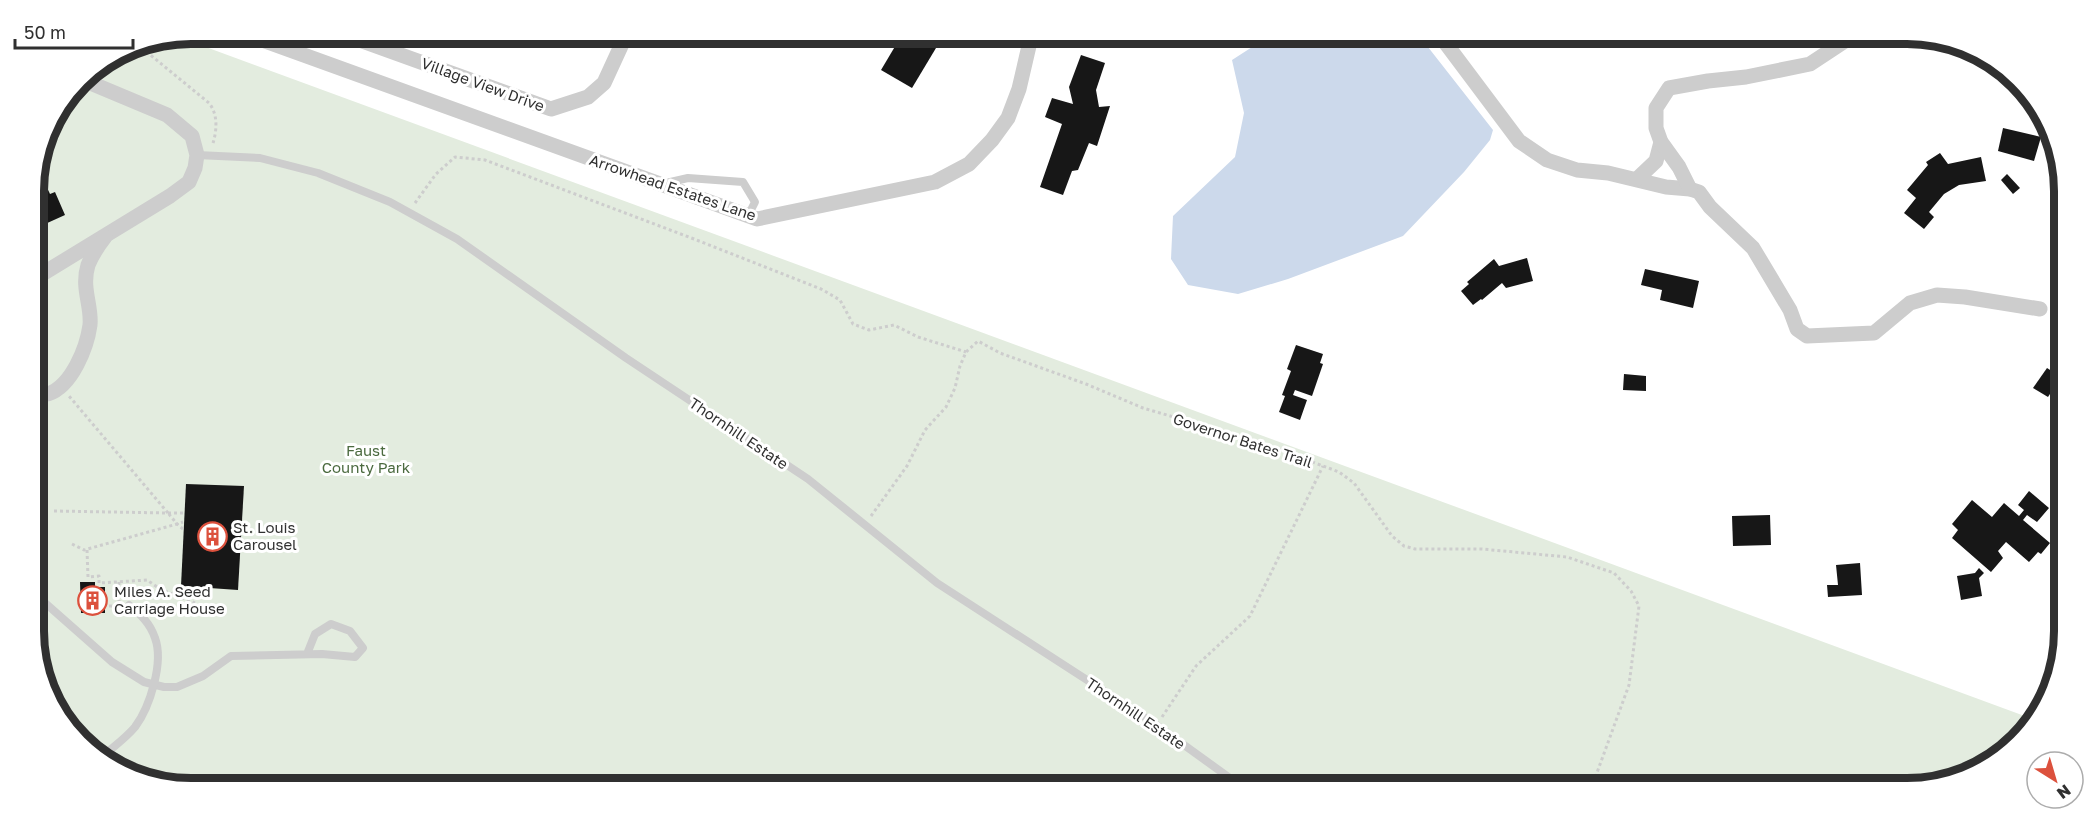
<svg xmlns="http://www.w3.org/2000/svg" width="2097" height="822" font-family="'Golos Text',sans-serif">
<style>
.green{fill:#e3ecdf}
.water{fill:#ccd9eb}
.building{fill:#171717}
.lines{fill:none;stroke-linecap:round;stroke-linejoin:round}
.path{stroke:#cdcdcd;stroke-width:3;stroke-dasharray:3 3;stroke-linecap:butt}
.lane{stroke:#cdcdcd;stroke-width:8}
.street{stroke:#cdcdcd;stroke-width:15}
.labels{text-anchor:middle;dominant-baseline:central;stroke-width:6;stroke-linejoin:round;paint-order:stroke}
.street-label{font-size:15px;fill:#303030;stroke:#fff}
.park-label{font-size:15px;fill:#4b6a3f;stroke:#fff}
.poi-label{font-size:15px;fill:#303030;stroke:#fff;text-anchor:start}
.rim{fill:none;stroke:#303030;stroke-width:8}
</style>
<rect width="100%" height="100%" fill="#fff"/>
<polygon class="green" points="176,36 2030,718 2002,757 1916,789 191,789 140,781 72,735 36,662 33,180 49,121 86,72 131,45"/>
<polygon class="water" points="1274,33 1417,33 1493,130 1490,140 1464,172 1403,236 1288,279 1238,294 1188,285 1171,259 1173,216 1235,157 1244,113 1232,60"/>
<g class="building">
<polygon points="903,33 945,33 912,88 881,70"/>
<polygon points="1081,55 1105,63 1096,90 1099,107 1110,106 1097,146 1089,143 1078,170 1072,171 1063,195 1040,187 1062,124 1045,117 1052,98 1073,104 1069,87"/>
<polygon points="2003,128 2041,137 2034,161 1998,151"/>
<polygon points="1940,153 1948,164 1981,157 1986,181 1959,185 1944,194 1929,212 1934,217 1924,229 1904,213 1916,198 1907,190 1928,165 1926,162"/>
<polygon points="35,173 39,179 42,177 50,194 55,192 65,215 34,229 33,180"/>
<polygon points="2007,174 2020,188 2013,194 2001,180"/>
<polygon points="1527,258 1533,281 1506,288 1502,283 1482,300 1481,299 1473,305 1461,291 1469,284 1467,282 1494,259 1499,266"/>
<polygon points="1645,269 1699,281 1693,308 1660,300 1662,290 1641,285"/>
<polygon points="1296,345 1323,354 1320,363 1323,364 1312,396 1295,390 1293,395 1307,400 1300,420 1279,412 1285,396 1282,395 1291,371 1287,369"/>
<polygon points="2047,368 2061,377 2048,397 2033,388"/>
<polygon points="1624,374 1646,376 1646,391 1623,390"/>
<polygon points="186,484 244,486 238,590 181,586"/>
<polygon points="2029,491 2049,508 2037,522 2027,515 2023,520 2050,543 2041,554 2038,552 2029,562 2006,542 1998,551 2003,558 1991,572 1952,538 1958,530 1952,524 1972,500 1992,517 2004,503 2019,516 2024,510 2018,505"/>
<polygon points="1770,515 1771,545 1733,546 1732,516"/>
<polygon points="1860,563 1862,595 1828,597 1827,585 1838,585 1836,565"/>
<polygon points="1979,568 1984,573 1979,578 1982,596 1961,600 1957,576 1975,573"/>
<polygon points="80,582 95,582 95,587 105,587 105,613 81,613"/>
</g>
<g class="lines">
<g class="path">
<path d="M137 44 209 103C218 114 217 130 213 143"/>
<polyline points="415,203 436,174 455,157 485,160 694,239 821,289 840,300 853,324 869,330 894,325 918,337 966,352"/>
<polyline points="54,511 168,513 69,396"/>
<polyline points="168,513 184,513"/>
<polyline points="871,516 907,466 925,430 946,407 955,388 960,366 966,352 978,341 1000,353 1086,384 1143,408 1262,443 1339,472 1354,483 1392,536 1404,546 1415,549 1482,549 1567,557 1614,573 1631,591 1639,606 1629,685 1591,789"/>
<polyline points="183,529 177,524 183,522"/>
<polyline points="72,544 84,550 177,524 168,513"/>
<polyline points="87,550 88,577 99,576 99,583 147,580 160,589 195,603"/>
<polyline points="119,582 119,601"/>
<polyline points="109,606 119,606"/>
<polyline points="1162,717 1196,666 1250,616 1323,466"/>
</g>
<g class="lane">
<polyline points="197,155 260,158 318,173 390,202 457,239 626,358 808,479 937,583 1155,724 1245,789"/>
<polyline points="666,183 688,178 743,182 755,202 751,210 744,214"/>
<polyline points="36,591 44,602 112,662 144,682 164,687 177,687 203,676 231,656 322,654 355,657 363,648 350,631 331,624 315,634 307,654"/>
<path d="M103 756C113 747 126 738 135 727 150 707 164 662 155 638 150 623 141 615 129 605"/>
</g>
<g class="street">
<polyline points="243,33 757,219 935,182 969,164 992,140 1008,118 1019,89 1032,33"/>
<polyline points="340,33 551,109 588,97 604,83 627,33"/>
<polyline points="1438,33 1519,141 1547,160 1577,170 1608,173 1666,187 1690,189 1699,192 1710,207 1753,248 1790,310 1797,329 1807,336 1874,333 1910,303 1937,295 1965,297 2040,309"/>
<polyline points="1637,179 1656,161 1661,142"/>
<polyline points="1690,189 1679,167 1661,142 1656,128 1656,108 1669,88 1708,81 1746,77 1810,64 1857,33"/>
<polyline points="34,279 170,196 189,182 195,168 197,155 192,136 167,115 81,79"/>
<path d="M35 394C38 394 45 395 48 394 72 386 87 347 90 325 92 306 81 288 88 265 92 255 98 246 105 237"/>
</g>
</g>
<defs>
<symbol id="building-ring" viewBox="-11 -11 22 22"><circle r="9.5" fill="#fff" stroke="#dc513d" stroke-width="1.5"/><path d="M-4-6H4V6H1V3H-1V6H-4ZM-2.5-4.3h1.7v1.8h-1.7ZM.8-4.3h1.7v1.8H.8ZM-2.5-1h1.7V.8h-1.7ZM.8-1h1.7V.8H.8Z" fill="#dc513d"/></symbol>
</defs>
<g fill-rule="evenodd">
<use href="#building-ring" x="196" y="520" width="33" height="33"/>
<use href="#building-ring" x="76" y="584" width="33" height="33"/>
</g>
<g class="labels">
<g class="street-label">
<text transform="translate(483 84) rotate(20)">Village View Drive</text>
<text transform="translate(673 187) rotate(19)">Arrowhead Estates Lane</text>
<text transform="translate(739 433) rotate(34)">Thornhill Estate</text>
<text transform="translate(1243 440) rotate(18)">Governor Bates Trail</text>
<text transform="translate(1136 713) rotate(34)">Thornhill Estate</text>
</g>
<g class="park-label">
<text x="366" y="450">Faust<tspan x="366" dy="17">County Park</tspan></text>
</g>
<g class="poi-label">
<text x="233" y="527">St. Louis<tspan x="233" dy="17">Carousel</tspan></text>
<text x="114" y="591">Miles A. Seed<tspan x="114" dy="17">Carriage House</tspan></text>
</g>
</g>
<path d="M0 0H2097V822H0ZM191 44H1907A147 147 0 0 1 2054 191V631A147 147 0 0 1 1907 778H191A147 147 0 0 1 44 631V191A147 147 0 0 1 191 44Z" fill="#fff" fill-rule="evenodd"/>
<path class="rim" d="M191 44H1907A147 147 0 0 1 2054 191V631A147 147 0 0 1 1907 778H191A147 147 0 0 1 44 631V191A147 147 0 0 1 191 44Z"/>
<g transform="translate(2055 780) rotate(143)"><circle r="28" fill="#ffffff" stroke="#acacac" stroke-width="1.5"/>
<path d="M0-4.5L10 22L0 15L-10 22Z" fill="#dc513d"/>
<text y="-9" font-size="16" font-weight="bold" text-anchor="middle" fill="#303030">N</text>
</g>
<path d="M15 39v9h118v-9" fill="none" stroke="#303030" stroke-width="3"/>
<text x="24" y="39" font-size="18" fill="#303030" stroke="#ffffff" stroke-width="4.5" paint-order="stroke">50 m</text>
</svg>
